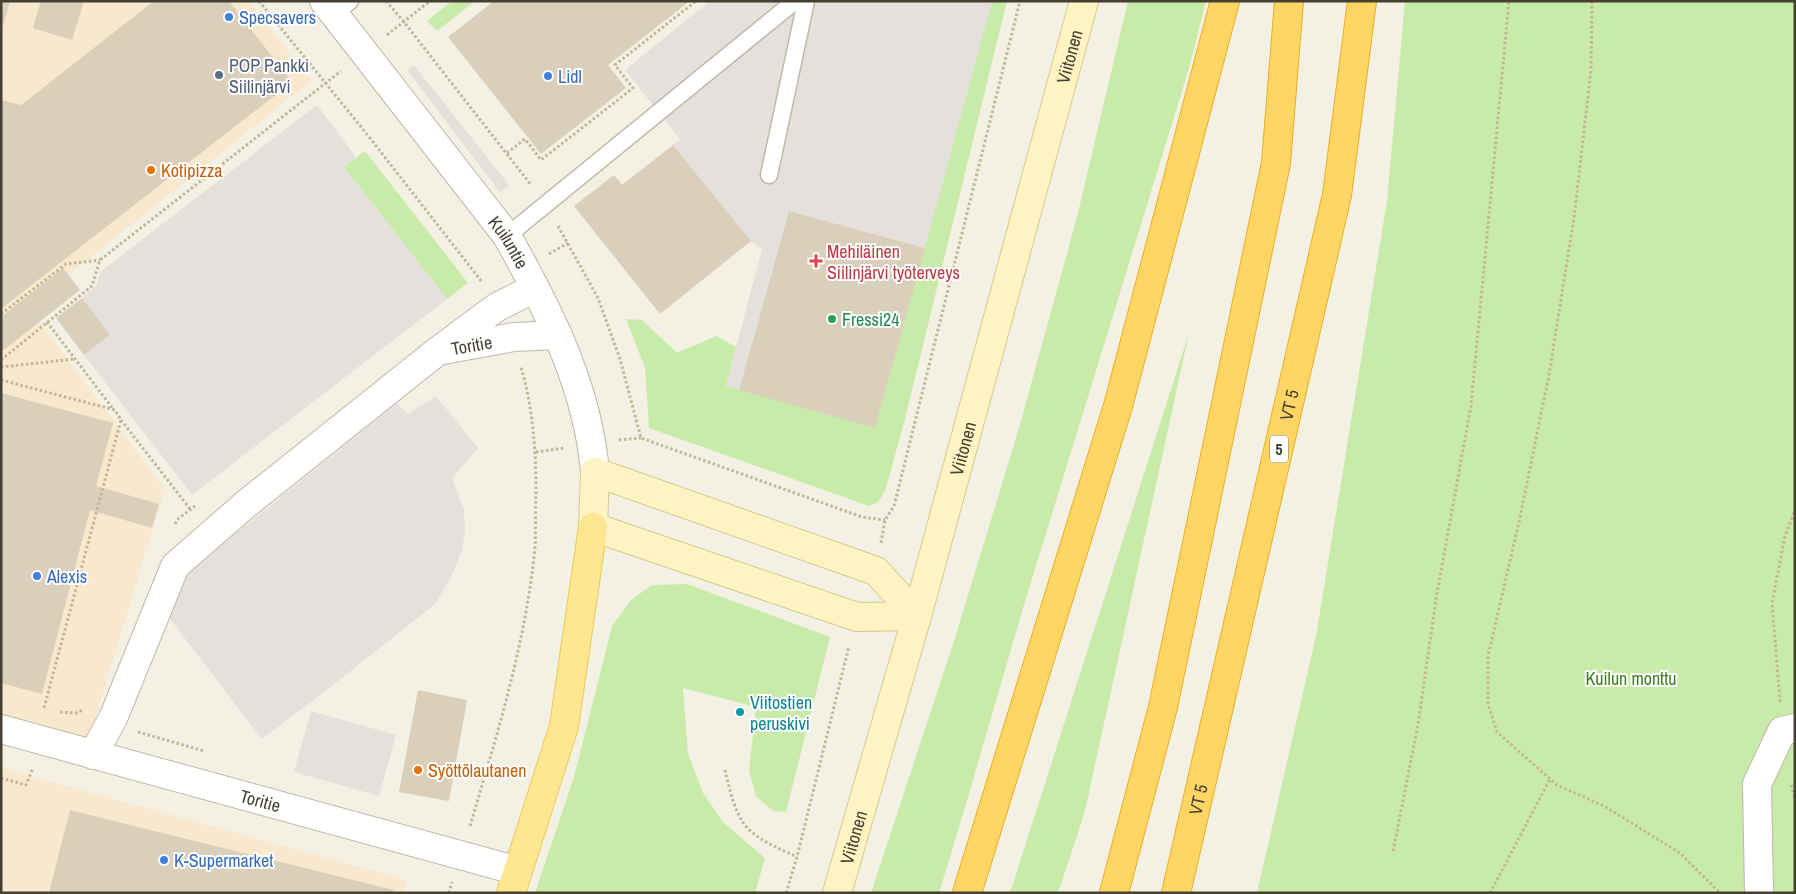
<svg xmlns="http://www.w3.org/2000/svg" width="1796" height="894" font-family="'Archivo Narrow',sans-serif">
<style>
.commercial{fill:#f8e8cd}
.green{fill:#c9eba9}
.parking{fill:#e4e1dd}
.building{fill:#d9cfbb}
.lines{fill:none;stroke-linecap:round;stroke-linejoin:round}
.service-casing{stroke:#c0b8a6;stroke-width:19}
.minor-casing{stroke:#c0b8a6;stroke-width:30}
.secondary-casing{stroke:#d7c990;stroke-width:30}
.primary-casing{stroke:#edca59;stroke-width:30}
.motorway-casing{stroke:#e9af28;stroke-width:30}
.path{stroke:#c2b696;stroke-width:3;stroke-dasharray:2.5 2.5;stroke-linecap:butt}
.service{stroke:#fff;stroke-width:16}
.minor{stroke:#fff;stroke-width:28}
.secondary{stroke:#fff4c2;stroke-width:28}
.primary{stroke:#ffe791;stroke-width:28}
.motorway{stroke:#ffd663;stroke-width:28}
.shop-dot{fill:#3f7fe0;stroke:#fff;stroke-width:2}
.service-dot{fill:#5c6f8a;stroke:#fff;stroke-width:2}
.food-dot{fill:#e8710a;stroke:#fff;stroke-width:2}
.health-dot{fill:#e0444e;stroke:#fff;stroke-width:2}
.leisure-dot{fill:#2e9e5b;stroke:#fff;stroke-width:2}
.culture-dot{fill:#0f9aa8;stroke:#fff;stroke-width:2}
.labels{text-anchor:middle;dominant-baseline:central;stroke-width:4;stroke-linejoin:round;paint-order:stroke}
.shield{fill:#fff;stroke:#7e7970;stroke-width:1}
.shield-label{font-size:16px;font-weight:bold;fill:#464033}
.shop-label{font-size:18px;fill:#366cbe;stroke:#fff;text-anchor:start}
.street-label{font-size:18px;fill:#464033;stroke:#fff}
.service-label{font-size:18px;fill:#4e5e75;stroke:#fff;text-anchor:start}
.food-label{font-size:18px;fill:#c56008;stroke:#fff;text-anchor:start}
.health-label{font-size:18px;fill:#be3a42;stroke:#fff;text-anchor:start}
.leisure-label{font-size:18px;fill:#27864d;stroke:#fff;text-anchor:start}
.park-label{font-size:18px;fill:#3e7c22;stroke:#fff}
.culture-label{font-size:18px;fill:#0d838f;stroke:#fff;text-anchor:start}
</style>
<rect width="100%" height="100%" fill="#f3f0e4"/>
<g class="commercial">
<polygon points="1,1 249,1 311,81 28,307 165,489 88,742 1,716"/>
<polygon points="1,768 407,880 404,893 1,893"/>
</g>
<g class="green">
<polygon points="452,1 475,1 437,31 427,21"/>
<polygon points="992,1 1007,1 905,419 885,491 878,502 869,506 649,428 645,368 626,319 642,320 677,353 716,336 736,347 726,386 875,427"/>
<polygon points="1128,1 1206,1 1190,65 1023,608 966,804 939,893 871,893 955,638 1019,428 1077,217"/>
<polygon points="1405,1 1795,1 1795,893 1257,893 1316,636 1387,201"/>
<polygon points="365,151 468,283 447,299 344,167"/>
<polygon points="1189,333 1085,811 1058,893 1010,893"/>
<polygon points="687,584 830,637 786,812 773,811 756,796 749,771 756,707 683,688 688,754 703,793 724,823 765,858 755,893 535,893 574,777 612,626 631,600 652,585"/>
</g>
<g class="parking">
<polygon points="710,1 992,1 925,248 789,211 739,390 726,386 762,249 751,241 673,145 680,139 625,70"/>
<polygon points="414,65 509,185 500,192 407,70"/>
<polygon points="317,105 356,157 344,167 447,299 192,495 84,355 110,335 82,298 97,285 100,272"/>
<polygon points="436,396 478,448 452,478 464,510 465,531 462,550 451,577 435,604 323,693 262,739 167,615 183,576 397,403 408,414"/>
<polygon points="311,711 396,735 379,796 294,772"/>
</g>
<g class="building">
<polygon points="1,1 10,1 2,29 1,28"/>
<polygon points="41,1 84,1 72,40 33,28"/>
<polygon points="154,1 229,1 292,82 1,309 1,100 21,105"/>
<polygon points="494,1 690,1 608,65 626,88 541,154 448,37"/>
<polygon points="673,145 751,241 660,314 574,206 614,175 622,185"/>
<polygon points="789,211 925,248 875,428 739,390"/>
<polygon points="63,268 80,290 1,352 1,317"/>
<polygon points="82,298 110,335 84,355 56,318"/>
<polygon points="1,393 113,423 96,486 159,504 152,528 90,510 42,694 1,683"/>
<polygon points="418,690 467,700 449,801 399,792"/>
<polygon points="70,810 146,829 394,890 393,893 49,893"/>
</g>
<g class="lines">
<defs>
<g id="service">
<polyline points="334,14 350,1"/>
<polyline points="769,175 806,1"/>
<polyline points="507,236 795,1"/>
</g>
<g id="minor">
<path id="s1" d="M324 1 507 236C548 309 588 387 595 472"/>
<path id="s2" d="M443 350 514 337 558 335"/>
<path id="s3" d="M1 729 518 871"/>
<polyline points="93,755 114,716 175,566 246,504 439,350 497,307 535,288"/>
<polyline points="1759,893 1757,784 1782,731 1795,728"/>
</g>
<g id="secondary">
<polygon points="595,472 876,571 917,616 857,617 593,527"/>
<path id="s4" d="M837 893 917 616 1084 1"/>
</g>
<polyline id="primary" points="511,893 564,726 593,527"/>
<g id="motorway">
<polyline points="967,893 1118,406 1225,1"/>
<polyline points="1114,893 1163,707 1276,163 1289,1"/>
<path id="s5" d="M1176 893 1337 195 1362 1"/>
</g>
</defs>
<use href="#service" class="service-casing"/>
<use href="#minor" class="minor-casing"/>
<use href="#secondary" class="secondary-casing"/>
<use href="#primary" class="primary-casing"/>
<use href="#motorway" class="motorway-casing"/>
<g class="path">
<polyline points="259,1 366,133 482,282"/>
<polyline points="386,1 404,22 531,185"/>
<polyline points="1592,1 1591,70 1574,218 1549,375 1519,522 1488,656 1488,704 1497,732 1557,785 1604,806 1680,853 1720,893"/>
<polyline points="387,35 430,1"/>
<polyline points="507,153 525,139 541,160 633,88 615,65 696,1"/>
<polyline points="558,226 598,298 620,359 641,438 862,517 885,520"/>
<polyline points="549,254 568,243"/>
<polyline points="1,314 66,264 100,260"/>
<polyline points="47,322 114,410"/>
<polyline points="1,360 92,286 100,260 341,71"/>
<polyline points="1,367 75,359"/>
<polyline points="1,380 115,410 121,420 44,708"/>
<polyline points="121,420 190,509"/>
<polyline points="619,440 641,438"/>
<polyline points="536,452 564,448"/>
<polyline points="175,524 179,518 195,506"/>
<polyline points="881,543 885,520 894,506 1020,1"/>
<polyline points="1780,702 1772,603 1785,536 1795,510"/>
<polyline points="60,712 76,713 83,710"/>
<polyline points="138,732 204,751"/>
<path d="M725 770C729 787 733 806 742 821 752 838 780 849 797 857"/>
<polyline points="1,778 26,785 33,768"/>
<polyline points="1791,785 1795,799"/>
<path d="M470 826C497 735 526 642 535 547 536 529 535 511 536 494 536 451 533 408 521 367"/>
<polyline points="1393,851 1418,725 1436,599 1471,406 1509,1"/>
<polyline points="449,893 452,882"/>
<polyline points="786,893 797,857 849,646"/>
<polyline points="1490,893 1550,779"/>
</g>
<use href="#service" class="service"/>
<use href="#minor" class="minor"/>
<use href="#secondary" class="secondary"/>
<use href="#primary" class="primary"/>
<use href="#motorway" class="motorway"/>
</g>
<g class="shop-dot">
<circle cx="229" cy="17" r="5"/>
<circle cx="548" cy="76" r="5"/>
<circle cx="37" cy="576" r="5"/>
<circle cx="164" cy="860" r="5"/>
</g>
<circle class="service-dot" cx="219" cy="75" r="5"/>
<g class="food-dot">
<circle cx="151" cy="170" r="5"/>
<circle cx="418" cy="770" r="5"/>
</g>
<path class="health-dot" d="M813.5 253.5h5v5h5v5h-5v5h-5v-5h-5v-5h5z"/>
<circle class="leisure-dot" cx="832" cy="319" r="5"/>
<circle class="culture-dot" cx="740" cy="712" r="5"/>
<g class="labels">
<rect class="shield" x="1270" y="435.5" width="18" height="27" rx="4"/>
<g class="shield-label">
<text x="1279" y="449">5</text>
</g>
<g class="shop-label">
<text x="239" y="17">Specsavers</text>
<text x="558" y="76">Lidl</text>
<text x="47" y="576">Alexis</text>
<text x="174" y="860">K-Supermarket</text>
</g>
<g class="street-label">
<text stroke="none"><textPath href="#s4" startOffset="868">Viitonen</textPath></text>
<text stroke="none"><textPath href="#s1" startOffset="304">Kuiluntie</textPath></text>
<text stroke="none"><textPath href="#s2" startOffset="29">Toritie</textPath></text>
<text stroke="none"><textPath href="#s5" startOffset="501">VT 5</textPath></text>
<text stroke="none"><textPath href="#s4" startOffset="462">Viitonen</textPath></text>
<text stroke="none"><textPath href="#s5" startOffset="96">VT 5</textPath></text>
<text stroke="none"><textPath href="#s3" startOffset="269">Toritie</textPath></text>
<text stroke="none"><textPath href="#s4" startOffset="58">Viitonen</textPath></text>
</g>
<g class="service-label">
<text x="229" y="65">POP Pankki<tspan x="229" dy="21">Siilinjärvi</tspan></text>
</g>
<g class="food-label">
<text x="161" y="170">Kotipizza</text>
<text x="428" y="770">Syöttölautanen</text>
</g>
<g class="health-label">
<text x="827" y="251">Mehiläinen<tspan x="827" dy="21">Siilinjärvi työterveys</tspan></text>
</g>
<g class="leisure-label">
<text x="842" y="319">Fressi24</text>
</g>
<g class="park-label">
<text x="1631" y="678">Kuilun monttu</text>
</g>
<g class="culture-label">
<text x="750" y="702">Viitostien<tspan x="750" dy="21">peruskivi</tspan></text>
</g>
</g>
<rect width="1796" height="894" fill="none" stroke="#464033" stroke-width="5"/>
</svg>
